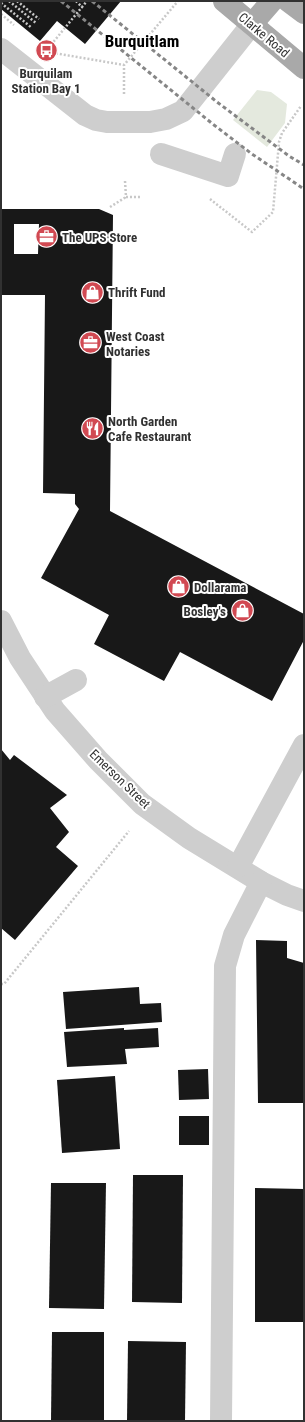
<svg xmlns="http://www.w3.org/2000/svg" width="305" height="1422" font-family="'Roboto Condensed',sans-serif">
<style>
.green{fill:#e4e9de}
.building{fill:#181818;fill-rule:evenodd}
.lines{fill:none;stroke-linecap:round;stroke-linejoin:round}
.path{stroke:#c8c8c8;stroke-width:2.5;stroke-dasharray:2 2;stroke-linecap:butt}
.minor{stroke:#cecece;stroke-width:22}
.major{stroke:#a9a9a9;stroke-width:22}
.rail{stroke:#868686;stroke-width:3;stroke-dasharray:4 3;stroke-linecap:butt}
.labels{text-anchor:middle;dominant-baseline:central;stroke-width:4;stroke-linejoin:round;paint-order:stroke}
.street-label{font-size:13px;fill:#313131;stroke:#fff}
.poi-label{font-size:13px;font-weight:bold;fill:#313131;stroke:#fff;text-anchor:start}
.district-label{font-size:17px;font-weight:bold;fill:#000;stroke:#fff}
</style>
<rect width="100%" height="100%" fill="#fff"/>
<polygon class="green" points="257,90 271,92 287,104 285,123 267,147 233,120"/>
<g class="building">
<polygon points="1,1 121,1 85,44 57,21 40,41 1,9"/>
<path d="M1 209H99L113 215 110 511 304 614V640L272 701 180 652 164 681 94 644 109 615 41 578 79 509 75 504V494L43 493 45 295H1ZM14 224H39L38 254H14Z"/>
<polygon points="1,749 10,760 14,755 67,795 50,808 69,832 56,847 78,866 15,940 1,928"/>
<polygon points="256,940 287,941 287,958 304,963 304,1103 258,1103"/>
<polygon points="139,987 140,1004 161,1003 162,1022 66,1029 63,992"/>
<polygon points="124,1028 124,1030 158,1028 159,1047 125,1049 127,1064 67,1067 64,1032"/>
<polygon points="208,1069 209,1099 179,1100 178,1070"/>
<polygon points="115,1076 120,1149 62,1153 57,1080"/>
<rect x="179" y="1116" width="30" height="29"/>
<polygon points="133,1175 183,1175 182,1303 132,1302"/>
<polygon points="51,1183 106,1183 104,1309 49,1308"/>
<polygon points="255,1188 304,1189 304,1322 255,1322"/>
<polygon points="52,1332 104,1332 104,1421 51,1421"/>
<polygon points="128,1341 186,1342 185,1421 127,1421"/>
</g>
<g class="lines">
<g class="path">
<polyline points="9,1 36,23"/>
<polyline points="17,1 39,19"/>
<polyline points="76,1 82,7 87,1"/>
<polyline points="1,3 32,28"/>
<polyline points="1,14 14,25"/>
<polyline points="46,51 82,7"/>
<polyline points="48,52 124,65"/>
<polyline points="124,94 124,65 178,1"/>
<polyline points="125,181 126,197 140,197"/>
<polyline points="210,199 252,232 273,212 279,142 282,133 301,106"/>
<polyline points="110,207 126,197"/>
<polyline points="1,984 4,984 129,831"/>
</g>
<g class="minor">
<polyline points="1,49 85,115 96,120 107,122 150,122 166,119 183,111 252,24"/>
<polyline points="161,154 228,176 235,154"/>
<polyline points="1,621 20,658 55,711 98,760 142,804 189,838 261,882 287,895 304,901"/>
<polyline points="45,697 76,680"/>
<polyline points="238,867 304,745"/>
<polyline points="221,1421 225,966 234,935 261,882"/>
</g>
<g class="major">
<polyline points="224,1 304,68"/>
<polyline points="288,1 304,13"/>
<polyline points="252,24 272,1"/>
</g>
<g class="rail">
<polyline points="61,1 214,125 252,154 304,189"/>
<polyline points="92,1 217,102 289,156 304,165"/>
</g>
</g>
<defs>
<symbol id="bus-disc" viewBox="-11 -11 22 22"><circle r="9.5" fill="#d14952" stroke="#fff"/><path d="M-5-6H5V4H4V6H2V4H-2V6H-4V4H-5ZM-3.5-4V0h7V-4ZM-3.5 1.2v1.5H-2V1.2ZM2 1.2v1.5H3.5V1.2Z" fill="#fff"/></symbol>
<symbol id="office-disc" viewBox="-11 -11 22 22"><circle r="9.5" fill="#d14952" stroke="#fff"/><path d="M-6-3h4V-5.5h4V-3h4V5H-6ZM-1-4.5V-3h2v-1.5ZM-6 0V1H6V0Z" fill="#fff"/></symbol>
<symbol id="shop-disc" viewBox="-11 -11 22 22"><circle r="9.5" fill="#d14952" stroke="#fff"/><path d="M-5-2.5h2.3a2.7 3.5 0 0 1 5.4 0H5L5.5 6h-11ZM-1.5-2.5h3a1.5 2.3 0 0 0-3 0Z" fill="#fff"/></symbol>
<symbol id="restaurant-disc" viewBox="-11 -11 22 22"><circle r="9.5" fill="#d14952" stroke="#fff"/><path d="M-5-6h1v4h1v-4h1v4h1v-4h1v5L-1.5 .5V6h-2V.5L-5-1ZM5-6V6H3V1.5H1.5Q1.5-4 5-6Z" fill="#fff"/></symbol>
</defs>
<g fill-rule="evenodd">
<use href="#bus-disc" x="34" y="38" width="25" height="25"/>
<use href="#office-disc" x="34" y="224" width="25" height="25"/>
<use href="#shop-disc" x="80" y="280" width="25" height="25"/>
<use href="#office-disc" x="78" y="330" width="25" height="25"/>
<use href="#restaurant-disc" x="80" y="416" width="25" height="25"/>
<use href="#shop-disc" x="166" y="574" width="25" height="25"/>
<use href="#shop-disc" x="230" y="598" width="25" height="25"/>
</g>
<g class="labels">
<g class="street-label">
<text transform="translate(264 35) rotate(40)">Clarke Road</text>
<text transform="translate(120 779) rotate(44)">Emerson Street</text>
</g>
<g class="poi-label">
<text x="46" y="73" text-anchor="middle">Burquilam<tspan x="46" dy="15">Station Bay 1</tspan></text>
<text x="62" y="237">The UPS Store</text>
<text x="108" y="292">Thrift Fund</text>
<text x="106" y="336">West Coast<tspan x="106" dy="15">Notaries</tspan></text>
<text x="108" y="421">North Garden<tspan x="108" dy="15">Cafe Restaurant</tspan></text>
<text x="194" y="587">Dollarama</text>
<text x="226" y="611" text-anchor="end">Bosley's</text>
</g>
<g class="district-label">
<text x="142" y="41">Burquitlam</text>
</g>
</g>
<rect width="305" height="1422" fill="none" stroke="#313131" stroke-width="4"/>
</svg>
